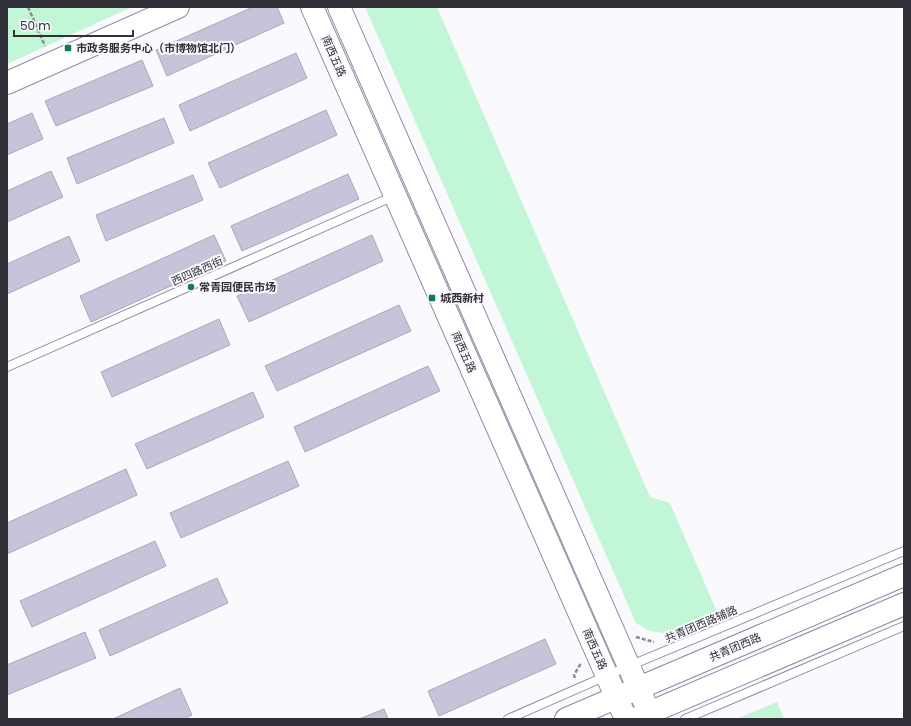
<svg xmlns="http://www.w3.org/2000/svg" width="911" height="726" font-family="Poppins,'Noto Sans SC',sans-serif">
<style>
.green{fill:#c1f6d7}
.building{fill:#c6c3da;stroke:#aba8be}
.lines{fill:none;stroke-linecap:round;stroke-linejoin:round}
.lane-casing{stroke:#8e8aa0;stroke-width:10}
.secondary-casing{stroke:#8e8aa0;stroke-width:24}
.path{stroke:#8c8b93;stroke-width:2.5;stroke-dasharray:4 2;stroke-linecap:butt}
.lane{stroke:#fff;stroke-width:8}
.secondary{stroke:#fff;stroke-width:22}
.poi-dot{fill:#127a54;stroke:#faf9fe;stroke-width:1.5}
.labels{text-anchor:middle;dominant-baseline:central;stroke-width:4;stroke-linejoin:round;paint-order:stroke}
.poi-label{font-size:11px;font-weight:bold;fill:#313039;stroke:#faf9fe;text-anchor:start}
.street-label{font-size:11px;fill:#313039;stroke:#faf9fe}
</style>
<rect width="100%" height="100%" fill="#faf9fe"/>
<g class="green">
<polygon points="7,7 132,7 7,64"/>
<polygon points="365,7 437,7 650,497 670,503 717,612 670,634 650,631 636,623"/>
<polygon points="777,702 784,719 736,719"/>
</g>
<g class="building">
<polygon points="253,7 277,7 284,23 167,76 156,50"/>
<polygon points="296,53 307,78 190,131 179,105"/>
<polygon points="142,60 153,86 56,126 45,101"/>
<polygon points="326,110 337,135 220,188 208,163"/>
<polygon points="32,113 43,139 7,155 7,124"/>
<polygon points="164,118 174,143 77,184 67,158"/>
<polygon points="51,171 63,197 7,222 7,191"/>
<polygon points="348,174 359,199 242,251 231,226"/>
<polygon points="193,175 203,200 106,241 96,215"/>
<polygon points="214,235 226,261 91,322 80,296"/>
<polygon points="372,235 383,261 249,322 237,296"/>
<polygon points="69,236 80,261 7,294 7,264"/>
<polygon points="399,305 411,331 277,391 265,366"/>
<polygon points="219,319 230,345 112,397 101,372"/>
<polygon points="428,366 440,391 305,452 294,427"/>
<polygon points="253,392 264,417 147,469 135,444"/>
<polygon points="288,461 299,486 181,538 170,513"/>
<polygon points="126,469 137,495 7,554 7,523"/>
<polygon points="155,541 166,566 32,627 20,601"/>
<polygon points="217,578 228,603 110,656 99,630"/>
<polygon points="85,632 96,658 7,695 7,665"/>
<polygon points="545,639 556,664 439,716 428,691"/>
<polygon points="180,688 192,715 184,719 113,719"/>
<polygon points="384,709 388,719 359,719"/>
</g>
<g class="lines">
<defs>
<g id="lane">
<polyline points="7,367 394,196"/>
<polyline points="508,719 629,666 904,551"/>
<polyline points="685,719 904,626"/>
</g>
<g id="secondary">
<polyline points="312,7 626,719"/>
<polyline points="339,7 652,719"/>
<polyline points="7,83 178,7"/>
<polyline points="637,718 904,604"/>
<polyline points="566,719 904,575"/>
</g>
</defs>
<use href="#lane" class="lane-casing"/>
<use href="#secondary" class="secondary-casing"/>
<g class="path">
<polyline points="28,7 45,46"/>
<polyline points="636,637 654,642"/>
<polyline points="575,678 574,675 581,663"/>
</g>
<use href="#lane" class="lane"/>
<use href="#secondary" class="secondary"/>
</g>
<g class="poi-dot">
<rect x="64" y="44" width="8" height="8" rx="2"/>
<circle cx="191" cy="287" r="4"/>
<rect x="428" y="294" width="8" height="8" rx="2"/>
</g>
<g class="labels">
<g class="poi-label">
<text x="76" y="48">市政务服务中心（市博物馆北门）</text>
<text x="199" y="287">常青园便民市场</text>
<text x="440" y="298">城西新村</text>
</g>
<g class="street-label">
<text transform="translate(334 56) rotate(66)">南西五路</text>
<text transform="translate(197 271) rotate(-24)">西四路西街</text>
<text transform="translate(464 352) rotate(66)">南西五路</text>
<text transform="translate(701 624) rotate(-23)">共青团西路辅路</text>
<text transform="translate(735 647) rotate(-23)">共青团西路</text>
<text transform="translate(595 649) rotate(66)">南西五路</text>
</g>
</g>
<rect width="911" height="726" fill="none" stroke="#313039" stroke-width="16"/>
<path d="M14 30v6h119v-6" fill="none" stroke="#313039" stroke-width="2"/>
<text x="20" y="30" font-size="12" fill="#313039" stroke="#faf9fe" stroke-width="3" paint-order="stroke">50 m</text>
</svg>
